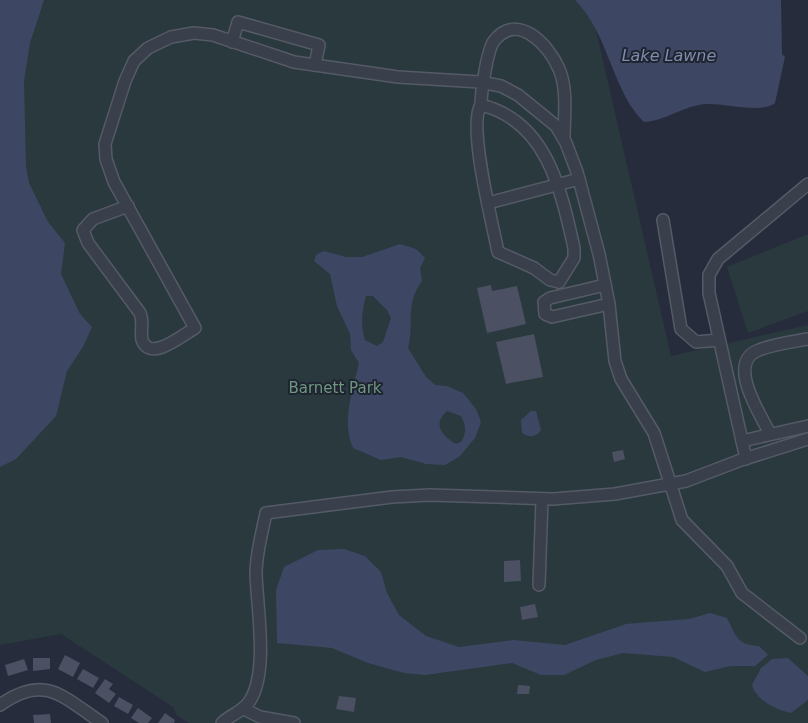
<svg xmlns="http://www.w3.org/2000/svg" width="808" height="723" font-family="'DejaVu Sans',sans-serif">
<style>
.green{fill:#29393e}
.water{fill:#3d4763;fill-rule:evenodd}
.building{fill:#4b5063}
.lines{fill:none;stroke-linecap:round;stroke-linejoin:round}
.minor-casing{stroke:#555a67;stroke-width:14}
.minor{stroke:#3a3f4c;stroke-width:11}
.labels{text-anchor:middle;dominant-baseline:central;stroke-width:4;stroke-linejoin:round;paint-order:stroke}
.park-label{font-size:15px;fill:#6f967f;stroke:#1f2431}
.water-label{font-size:16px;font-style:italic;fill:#808cac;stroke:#1f2431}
</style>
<rect width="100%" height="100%" fill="#262c3c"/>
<g class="green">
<polygon points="0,0 589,0 671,356 808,325 808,723 189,723 177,716 173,707 61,634 0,645"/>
<polygon points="808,234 808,311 748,333 727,267"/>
</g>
<g class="water">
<polygon points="0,0 44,0 30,43 24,81 26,167 29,183 48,222 65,243 61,274 80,314 92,327 83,347 67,371 56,416 16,459 0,467"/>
<path d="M575 0H781L782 54 785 57 775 103C762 114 724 103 707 104 684 105 666 121 644 122 612 91 609 34 575 0Z"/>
<path d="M400 244 416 249 425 258 420 268 422 281C404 306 415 322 408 348L426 377 435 385 447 386 463 393 476 409 481 422 475 438 460 456 445 465 426 464 401 457 381 460 353 448C341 421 353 390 359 363L351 350 350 334 337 306 330 274 314 261 316 255 324 251 346 257H362ZM366 296H373L387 310 391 318 383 342 377 346 365 340C360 324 362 311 366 296ZM447 411 461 416C466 425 467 433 461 442L456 444C442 436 432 424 447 411Z"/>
<path d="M531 411H536L541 430C537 437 528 438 522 433L521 420Z"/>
<path d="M344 549 365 556 381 572 387 593 399 615 426 636 459 647 513 640 565 645 626 624 689 619 710 613 727 618C736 636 737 645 759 646L768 655 755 666H731L705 672 673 657 623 653 596 660 564 675H541L512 663 425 675 404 673 368 663 332 648 277 643 276 590 284 567 318 550Z"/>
<path d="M788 658 808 676V700L791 713C776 710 756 700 752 685L761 668 772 659Z"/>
</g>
<g class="building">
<polygon points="491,285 492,291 517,286 526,324 487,333 477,288"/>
<polygon points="534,334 543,377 506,384 496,342"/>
<polygon points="623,450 625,459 614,462 612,452"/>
<polygon points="520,560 521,581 504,582 504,561"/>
<polygon points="535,604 538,617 522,620 520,607"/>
<polygon points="65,655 80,663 73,677 58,669"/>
<polygon points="33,658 50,658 50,669 33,671"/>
<polygon points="24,659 28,670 8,676 5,665"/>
<polygon points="83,669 99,678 93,688 77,679"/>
<polygon points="105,679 113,684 109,689 116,694 109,703 95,693"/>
<polygon points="518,685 530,686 529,694 517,694"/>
<polygon points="339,696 356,698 354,712 336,709"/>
<polygon points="119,697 133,705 128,714 114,706"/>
<polygon points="138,708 152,718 148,723 139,723 131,718"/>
<polygon points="165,713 175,720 174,723 158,723"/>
<polygon points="50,714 51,723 34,723 33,715"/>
</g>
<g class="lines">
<defs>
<g id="minor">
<polyline points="232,42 238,22 319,45 315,65"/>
<path d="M481 105C467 124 493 226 498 252L534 268 550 280 559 282"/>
<polyline points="488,203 579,179"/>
<path d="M128 206 93 219 83 230 88 243 140 313C144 323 140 331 142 340 150 363 184 334 195 328L114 182 106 159 105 144 125 81 134 61 148 48 171 37 194 33 213 35 294 62 398 77 480 82 501 86 518 95 556 126 566 143 577 172 599 254 609 304 615 361 621 379 654 433 682 520 727 566 742 593 800 638"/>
<polyline points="663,220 681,329 696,342 719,340"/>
<path d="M559 282 574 258V248C561 190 547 121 481 105 481 93 487 50 494 41 517 11 549 45 559 69 568 89 564 117 564 138"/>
<polyline points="605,285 550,298 544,302 545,314 552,317 609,304"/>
<path d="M770 434C761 415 725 362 759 350 774 344 792 342 808 339"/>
<polyline points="742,441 808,426"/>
<polyline points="746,459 709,293 709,275 718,259 808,184"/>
<polyline points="539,585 542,499"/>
<path d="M0 705C45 673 63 697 102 723"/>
<polyline points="244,709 260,717 294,723"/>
<path d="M222 723C230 715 242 712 249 702 269 674 257 607 256 574 256 553 262 533 266 513L392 497 430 495 553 499 615 494 686 481 741 460 808 439"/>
</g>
</defs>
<use href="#minor" class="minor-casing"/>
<use href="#minor" class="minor"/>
</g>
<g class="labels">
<g class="park-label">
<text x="335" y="388">Barnett Park</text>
</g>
<g class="water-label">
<text x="669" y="55">Lake Lawne</text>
</g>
</g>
</svg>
